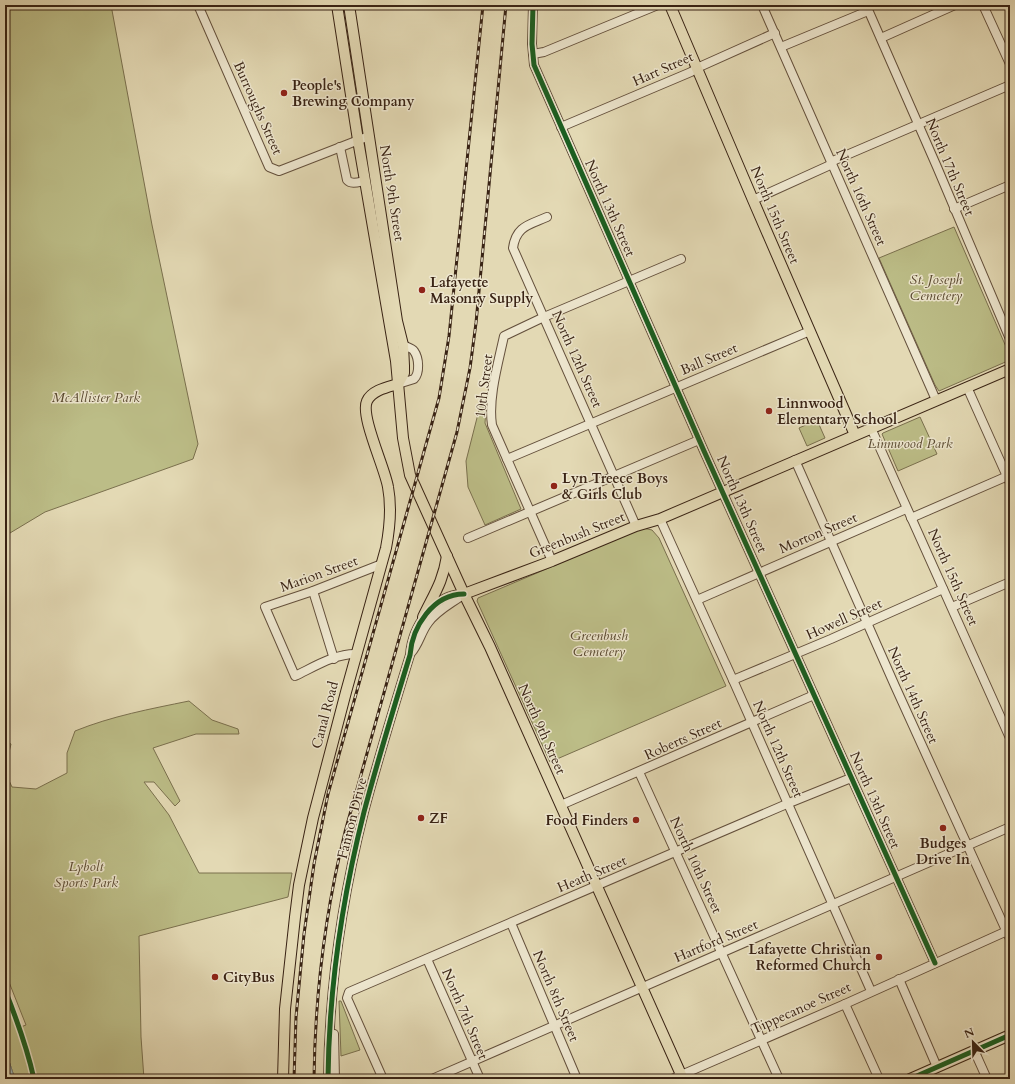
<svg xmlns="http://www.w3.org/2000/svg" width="1015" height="1084" font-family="Cardo,serif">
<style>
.green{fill:#bcbd87;stroke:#7a704e}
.water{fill:#9bb7b9;stroke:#747c77}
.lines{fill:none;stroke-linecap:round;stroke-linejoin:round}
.minor-casing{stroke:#64503c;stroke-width:10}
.major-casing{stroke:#392314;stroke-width:12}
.minor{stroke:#ede6ce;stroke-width:8}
.major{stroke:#e3d9b4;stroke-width:10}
.rail-casing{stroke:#392314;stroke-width:3}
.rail{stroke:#ede6ce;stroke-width:1.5;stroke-dasharray:4.5;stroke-linecap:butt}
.cycleway-casing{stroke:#ede6ce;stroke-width:8}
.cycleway{stroke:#1b5e20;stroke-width:5}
.poi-dot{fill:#8f2418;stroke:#ede6ce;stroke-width:1.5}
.labels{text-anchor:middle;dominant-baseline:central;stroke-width:3;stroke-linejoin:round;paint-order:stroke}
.street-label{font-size:14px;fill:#392314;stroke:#ede6ce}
.poi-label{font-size:14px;font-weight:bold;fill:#392314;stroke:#ede6ce;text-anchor:start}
.park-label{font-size:14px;font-style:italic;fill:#5a4a31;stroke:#ede6ce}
</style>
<rect width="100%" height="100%" fill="#e3d9b4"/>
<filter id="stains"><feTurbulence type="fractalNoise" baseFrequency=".005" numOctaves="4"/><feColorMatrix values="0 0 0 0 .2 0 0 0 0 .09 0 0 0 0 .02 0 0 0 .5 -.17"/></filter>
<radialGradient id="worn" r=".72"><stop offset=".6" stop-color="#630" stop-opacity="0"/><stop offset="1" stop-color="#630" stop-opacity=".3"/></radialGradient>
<g class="green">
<polygon points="5,5 111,5 152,225 198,444 193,459 45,512 5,536"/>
<polygon points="954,227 1010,356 1010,360 939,391 935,385 879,258"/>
<polygon points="480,406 486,408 485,423 521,509 485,525 468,487 466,461"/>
<polygon points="920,417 937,454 898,471 882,434 883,433"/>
<polygon points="817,420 825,438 807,446 799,428"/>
<polygon points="643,528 652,530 659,538 726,686 550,762 477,601 478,598"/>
<path d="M189 701 212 720 238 729 239 734H196L153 748 180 801 175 806 154 782H144L169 815 199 873H292L288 897 139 936 141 1037 144 1079H15L5 1049V996L18 1028 26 1025 5 972V772L12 787 36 789 67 773V753L75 731C112 716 150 709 189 701Z"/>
<polygon points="5,741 11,744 5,769"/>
<polygon points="339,1001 341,1001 360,1050 341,1056"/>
</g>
<polygon class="water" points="5,1049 15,1079 5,1079"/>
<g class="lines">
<defs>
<g id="minor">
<polyline points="198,5 269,167 279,171 369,136"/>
<polyline points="533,5 532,44 534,65 704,451 935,963"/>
<polyline points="762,5 936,400"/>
<polyline points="866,5 937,167 1010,339"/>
<polyline points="983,5 1010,64"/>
<polyline points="881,38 955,5"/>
<polyline points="781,47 868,11"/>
<polyline points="533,54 544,52 658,5"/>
<polyline points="561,127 691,72 697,68 775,33"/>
<path d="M340 147 347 180C351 185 359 182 365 181"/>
<polyline points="753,200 828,166 835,160 1010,85"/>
<polyline points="954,209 1010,185"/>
<path d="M547 217C529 225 516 226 513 248L636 526"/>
<path d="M398 384 414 379C420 373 419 358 414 351 412 348 407 347 403 345"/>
<polyline points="967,387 1010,483"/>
<polyline points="871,428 1010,738"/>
<polyline points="507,459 810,331"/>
<polyline points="795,460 895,686 1010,939"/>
<polyline points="911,518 1010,475"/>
<polyline points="660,519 733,680 871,991"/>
<polyline points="468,538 699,440"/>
<path d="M552 561 492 425C488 398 498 364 504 336L544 317 681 259"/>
<polyline points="313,591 334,659"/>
<polyline points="697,600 906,509"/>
<polyline points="952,607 1010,582"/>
<path d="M411 653C419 644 421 632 428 623 437 610 451 604 464 594"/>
<path d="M357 654C336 653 314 667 295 676L265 607 313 591 382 564"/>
<polyline points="733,680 831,639 943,589"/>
<polyline points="639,772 779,1079"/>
<polyline points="561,805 814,695"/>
<polyline points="511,923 577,1079"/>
<polyline points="427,959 480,1079"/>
<polyline points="899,979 937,1067"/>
<polyline points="845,1004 879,1079"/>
<polyline points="334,1034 335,1079"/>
<polyline points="974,1050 987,1079"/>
<path d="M328 1079C329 989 342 899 364 812 378 759 394 707 410 655 412 627 433 594 464 594"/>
<polyline points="383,1079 347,998 349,992 789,803 851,778"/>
<polyline points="432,1079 1010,827"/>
<polyline points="672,1079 845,1004 1007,931"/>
</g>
<g id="major">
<polyline points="337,5 358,140 396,361 403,438 410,475 464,594 490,647 683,1079"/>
<polyline points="349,5 397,321 403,345 404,366 404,373 398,384"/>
<polyline points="670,5 753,200 855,435"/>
<polyline points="464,594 552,561 636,526 660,519 1010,369"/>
<path d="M423 617C434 594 443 582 447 556"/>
<path d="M283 1079 285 1009 295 917 299 885 313 818 346 692 386 548C390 527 392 508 388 487 385 468 360 416 367 401 372 390 388 387 398 384"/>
<polyline points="910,1079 1010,1035"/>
</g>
</defs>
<use href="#minor" class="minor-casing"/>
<use href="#major" class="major-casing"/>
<use href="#minor" class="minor"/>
<use href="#major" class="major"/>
<defs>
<g id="rail">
<polyline points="294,1079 296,1017 304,934 314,864 328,794 439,398 449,336 483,5"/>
<path d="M314 1079C315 995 325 913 345 832L457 432 470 368 476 323 506 5"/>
</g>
</defs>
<use href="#rail" class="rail-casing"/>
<use href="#rail" class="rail"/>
<defs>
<g id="cycleway">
<polyline points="533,5 532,44 534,65 704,451 935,963"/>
<path d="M5 990C17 1020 27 1047 34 1079"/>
<path d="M328 1079C329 989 342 899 364 812 378 759 394 707 410 655 412 627 433 594 464 594"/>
<polyline points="910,1079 1010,1035"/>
</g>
</defs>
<use href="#cycleway" class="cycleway-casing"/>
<use href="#cycleway" class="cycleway"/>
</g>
<g class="poi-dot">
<circle cx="284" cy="93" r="4"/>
<circle cx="422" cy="290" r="4"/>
<circle cx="769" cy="411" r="4"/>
<circle cx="554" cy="486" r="4"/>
<circle cx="421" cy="818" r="4"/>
<circle cx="636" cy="820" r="4"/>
<circle cx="943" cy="828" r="4"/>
<circle cx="879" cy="957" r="4"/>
<circle cx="215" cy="977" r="4"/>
</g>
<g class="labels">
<g class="street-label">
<text transform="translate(663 69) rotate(-24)">Hart Street</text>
<text transform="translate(258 108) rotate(66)">Burroughs Street</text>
<text transform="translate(950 167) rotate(67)">North 17th Street</text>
<text transform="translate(392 193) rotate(81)">North 9th Street</text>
<text transform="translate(861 197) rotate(66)">North 16th Street</text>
<text transform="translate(610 208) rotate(66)">North 13th Street</text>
<text transform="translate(775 215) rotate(67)">North 15th Street</text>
<text transform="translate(577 359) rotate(66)">North 12th Street</text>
<text transform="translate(709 359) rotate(-23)">Ball Street</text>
<text transform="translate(484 386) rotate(-83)">10th Street</text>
<text transform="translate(742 504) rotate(66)">North 13th Street</text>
<text transform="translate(818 533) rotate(-23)">Morton Street</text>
<text transform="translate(577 535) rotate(-22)">Greenbush Street</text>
<text transform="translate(319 574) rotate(-20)">Marion Street</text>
<text transform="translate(953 577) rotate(66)">North 15th Street</text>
<text transform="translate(844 619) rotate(-24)">Howell Street</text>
<text transform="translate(913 695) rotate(66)">North 14th Street</text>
<text transform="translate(325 715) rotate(-75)">Canal Road</text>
<text transform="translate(542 729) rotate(66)">North 9th Street</text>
<text transform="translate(683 739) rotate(-24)">Roberts Street</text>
<text transform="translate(778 749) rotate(66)">North 12th Street</text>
<text transform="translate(875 800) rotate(66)">North 13th Street</text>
<text transform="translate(352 818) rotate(-76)">Fannon Drive</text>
<text transform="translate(696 865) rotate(65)">North 10th Street</text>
<text transform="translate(592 874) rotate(-23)">Heath Street</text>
<text transform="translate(716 941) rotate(-23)">Hartford Street</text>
<text transform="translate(556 996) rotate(67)">North 8th Street</text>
<text transform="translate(801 1008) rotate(-24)">Tippecanoe Street</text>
<text transform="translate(465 1014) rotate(67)">North 7th Street</text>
</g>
<g class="poi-label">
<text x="292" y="85">People's<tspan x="292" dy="16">Brewing Company</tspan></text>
<text x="430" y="282">Lafayette<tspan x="430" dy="16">Masonry Supply</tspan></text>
<text x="777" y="403">Linnwood<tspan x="777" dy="16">Elementary School</tspan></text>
<text x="562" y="478">Lyn Treece Boys<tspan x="562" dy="16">&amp; Girls Club</tspan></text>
<text x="429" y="818">ZF</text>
<text x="628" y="820" text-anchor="end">Food Finders</text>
<text x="943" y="843" text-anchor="middle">Budges<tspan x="943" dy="16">Drive In</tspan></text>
<text x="871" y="949" text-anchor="end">Lafayette Christian<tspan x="871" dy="16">Reformed Church</tspan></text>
<text x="223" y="977">CityBus</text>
</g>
<g class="park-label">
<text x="936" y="279">St. Joseph<tspan x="936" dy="16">Cemetery</tspan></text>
<text x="96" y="397">McAllister Park</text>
<text x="910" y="443">Linnwood Park</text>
<text x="599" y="635">Greenbush<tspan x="599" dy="16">Cemetery</tspan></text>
<text x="86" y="866">Lybolt<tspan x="86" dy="16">Sports Park</tspan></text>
</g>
</g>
<rect width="1015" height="1084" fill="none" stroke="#e3d9b4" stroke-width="20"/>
<rect x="6" y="6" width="1003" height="1072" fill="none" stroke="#392314" stroke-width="2"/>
<rect x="10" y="10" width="995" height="1064" fill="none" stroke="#392314"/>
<g transform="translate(973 1042) rotate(337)" stroke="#ede6ce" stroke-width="3" paint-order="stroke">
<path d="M0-3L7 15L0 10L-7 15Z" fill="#392314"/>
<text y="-6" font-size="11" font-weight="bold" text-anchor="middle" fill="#392314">N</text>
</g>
<rect width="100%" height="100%" filter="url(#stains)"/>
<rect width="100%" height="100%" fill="url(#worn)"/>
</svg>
